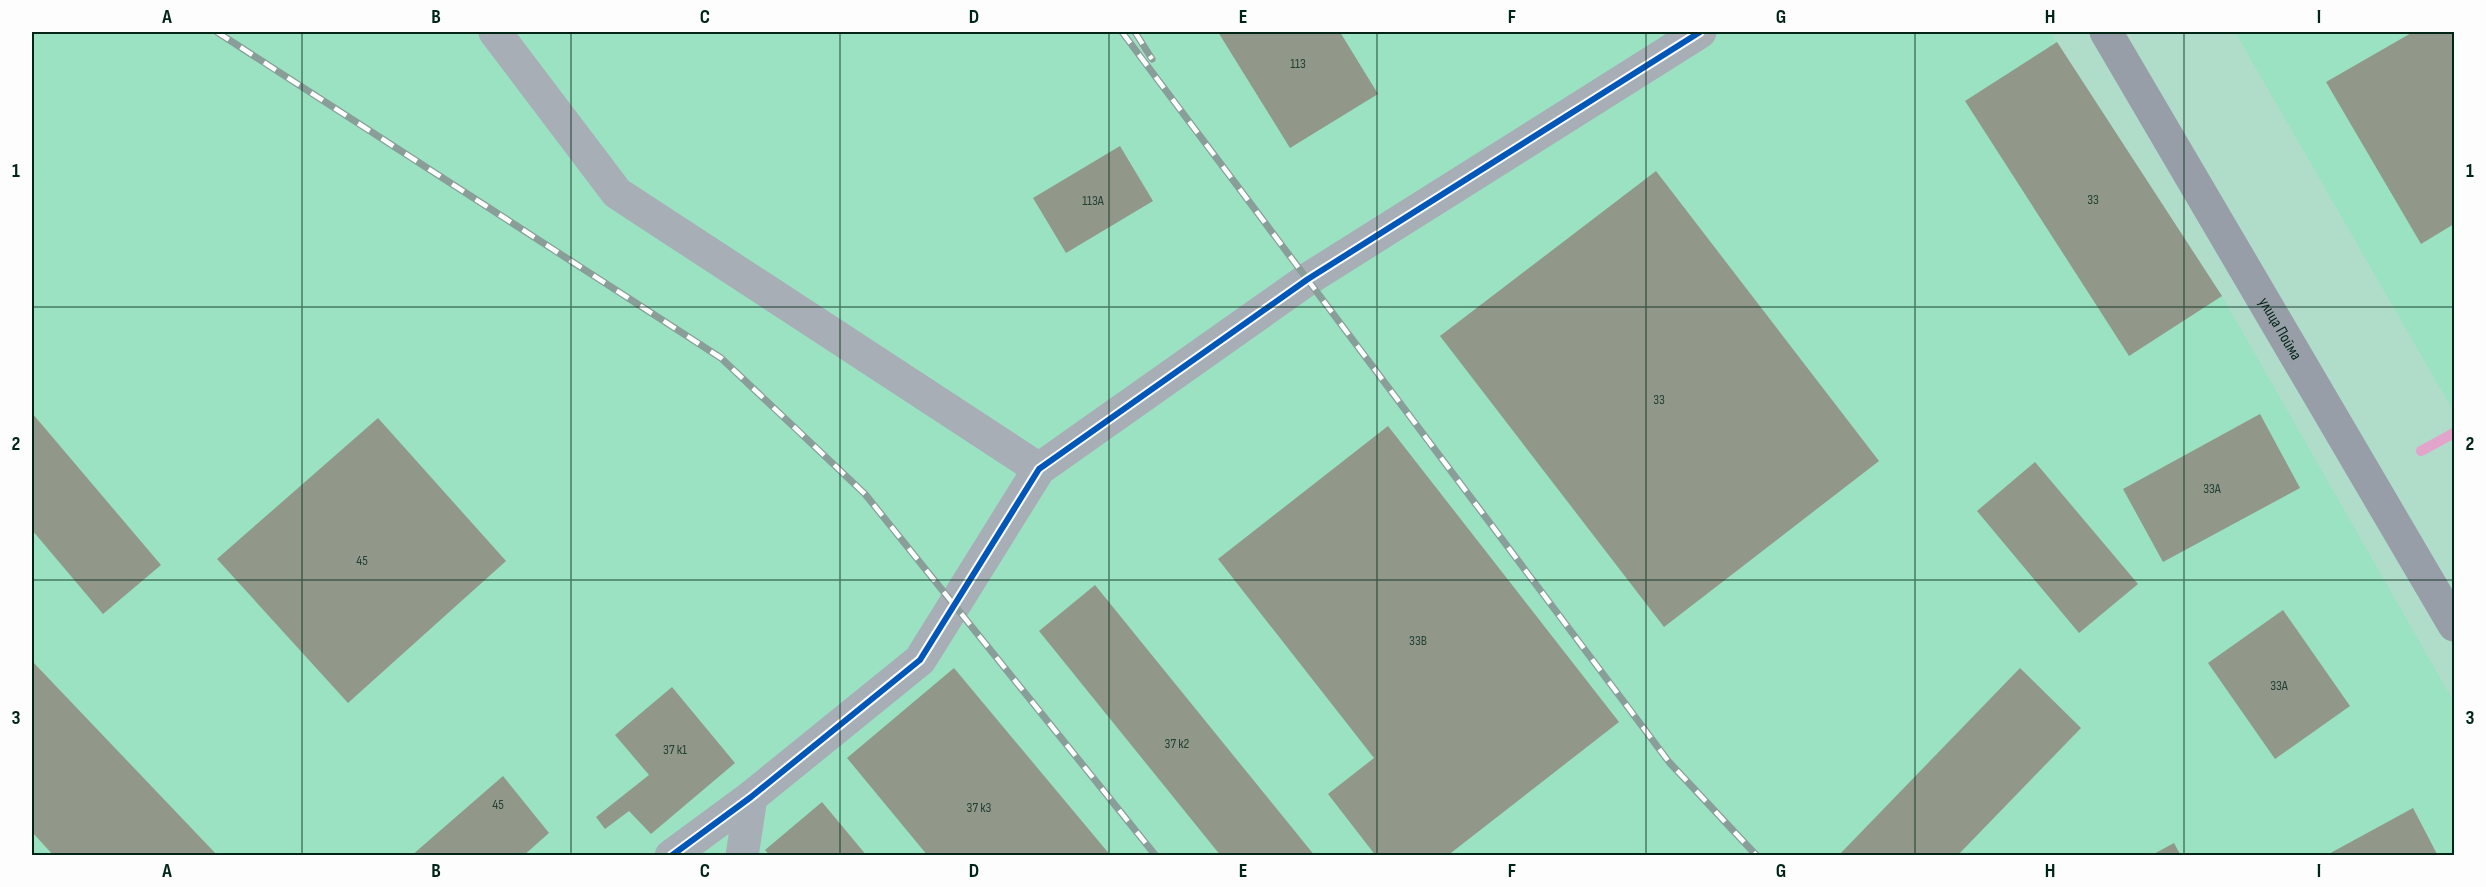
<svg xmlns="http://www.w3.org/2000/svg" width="2486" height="887" font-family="'Sofia Sans Condensed',sans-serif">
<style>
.built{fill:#9ae2c2}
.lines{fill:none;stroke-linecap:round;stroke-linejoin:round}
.stream{stroke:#e2a4cb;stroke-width:10}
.building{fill:#919889}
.minor{stroke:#a8aeb5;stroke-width:33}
.major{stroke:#989ea8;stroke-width:33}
.rail-casing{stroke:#899d99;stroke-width:7}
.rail{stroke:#fdfdfd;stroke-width:4.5;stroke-dasharray:14;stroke-linecap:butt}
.cycleway-casing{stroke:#fdfdfd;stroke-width:10}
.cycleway{stroke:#0057b8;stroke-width:6}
.grid{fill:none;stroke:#002517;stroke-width:1.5;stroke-opacity:0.55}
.labels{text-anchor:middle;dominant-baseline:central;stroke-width:6;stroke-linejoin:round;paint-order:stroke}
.number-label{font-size:14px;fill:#244234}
.street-label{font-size:16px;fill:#002517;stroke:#fdfdfd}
.neatline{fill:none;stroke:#002517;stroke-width:2}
.grid-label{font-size:20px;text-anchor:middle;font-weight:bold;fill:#002517}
</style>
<rect width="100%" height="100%" fill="#b0ddc9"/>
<g class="built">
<polygon points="32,32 2050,32 2222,296 2454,702 2454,855 32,855"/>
<polygon points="2235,32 2454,32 2454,412 2436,381"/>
</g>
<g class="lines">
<polyline class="stream" points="2421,451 2454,433"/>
</g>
<g class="building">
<polygon points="1218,32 1340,32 1378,94 1290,148"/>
<polygon points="2413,32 2454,32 2454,224 2421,244 2326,82"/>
<polygon points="2057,42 2222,296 2129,356 1965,101"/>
<polygon points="1120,146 1153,201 1066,253 1033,198"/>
<polygon points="1656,171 1879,461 1664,627 1440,336"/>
<polygon points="32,413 161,565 103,614 32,530"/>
<polygon points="2260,414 2300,488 2163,562 2123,489"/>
<polygon points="378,418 506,561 348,703 217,559"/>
<polygon points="1388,426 1619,722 1447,856 1376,856 1328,794 1374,758 1218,559"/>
<polygon points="2035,462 2138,584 2079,633 1977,511"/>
<polygon points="1095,585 1315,856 1221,856 1039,631"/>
<polygon points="2283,610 2350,706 2275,759 2208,663"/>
<polygon points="32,661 218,856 54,856 32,832"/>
<polygon points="954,668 1111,856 928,856 847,758"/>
<polygon points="2020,668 2081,728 1957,856 1838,856"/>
<polygon points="672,687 735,763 651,834 629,811 605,829 596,817 649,775 615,735"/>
<polygon points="503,776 549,833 523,856 411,856"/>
<polygon points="822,802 867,856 770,856 765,850"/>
<polygon points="2413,808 2438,856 2325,856"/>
<polygon points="2174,843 2181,856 2150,856"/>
</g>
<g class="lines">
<g class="minor">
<polyline points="495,32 617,193 1039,469"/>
<polyline points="671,856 751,797 920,660 1039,469 1308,279 1700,32"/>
<polyline points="742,856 751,797"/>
</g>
<path class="major" id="s1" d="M2106 32 2454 625"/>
<defs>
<g id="rail">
<polyline points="217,32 721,358 865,494 1156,856"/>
<polyline points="1122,32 1669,762 1757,856"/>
<polyline points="1135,32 1152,59"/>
</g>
</defs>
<use href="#rail" class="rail-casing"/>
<use href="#rail" class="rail"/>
<defs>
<polyline id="cycleway" points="671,856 751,797 920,660 1039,469 1308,279 1700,32"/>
</defs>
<use href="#cycleway" class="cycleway-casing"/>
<use href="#cycleway" class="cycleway"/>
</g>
<path class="grid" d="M302 32V856M571 32V856M840 32V856M1109 32V856M1377 32V856M1646 32V856M1915 32V856M2184 32V856M32 307H2454M32 580H2454"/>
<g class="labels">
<g class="number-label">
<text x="1298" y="63">113</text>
<text x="2093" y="199">33</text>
<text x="1093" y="200">113А</text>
<text x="1659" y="399">33</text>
<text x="2212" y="488">33А</text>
<text x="362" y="560">45</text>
<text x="1418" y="640">33В</text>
<text x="2279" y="685">33А</text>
<text x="1177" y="743">37 к2</text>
<text x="675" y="749">37 к1</text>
<text x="498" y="804">45</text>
<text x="979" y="807">37 к3</text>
</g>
<g class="street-label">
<text stroke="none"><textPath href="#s1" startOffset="344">улица Пойма</textPath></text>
</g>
</g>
<rect width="2486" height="887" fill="none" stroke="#fdfdfd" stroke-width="66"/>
<rect x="33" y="33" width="2420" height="821" class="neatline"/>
<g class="grid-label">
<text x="167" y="23">A</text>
<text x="436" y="23">B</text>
<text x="705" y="23">C</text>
<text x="974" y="23">D</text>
<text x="1243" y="23">E</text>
<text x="1512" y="23">F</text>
<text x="1781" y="23">G</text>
<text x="2050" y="23">H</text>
<text x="2319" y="23">I</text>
<text x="16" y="177">1</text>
<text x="2470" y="177">1</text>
<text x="16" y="450">2</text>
<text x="2470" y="450">2</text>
<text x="16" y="724">3</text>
<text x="2470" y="724">3</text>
<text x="167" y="877">A</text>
<text x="436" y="877">B</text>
<text x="705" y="877">C</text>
<text x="974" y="877">D</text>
<text x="1243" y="877">E</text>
<text x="1512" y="877">F</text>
<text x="1781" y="877">G</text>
<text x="2050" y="877">H</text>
<text x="2319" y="877">I</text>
</g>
</svg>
